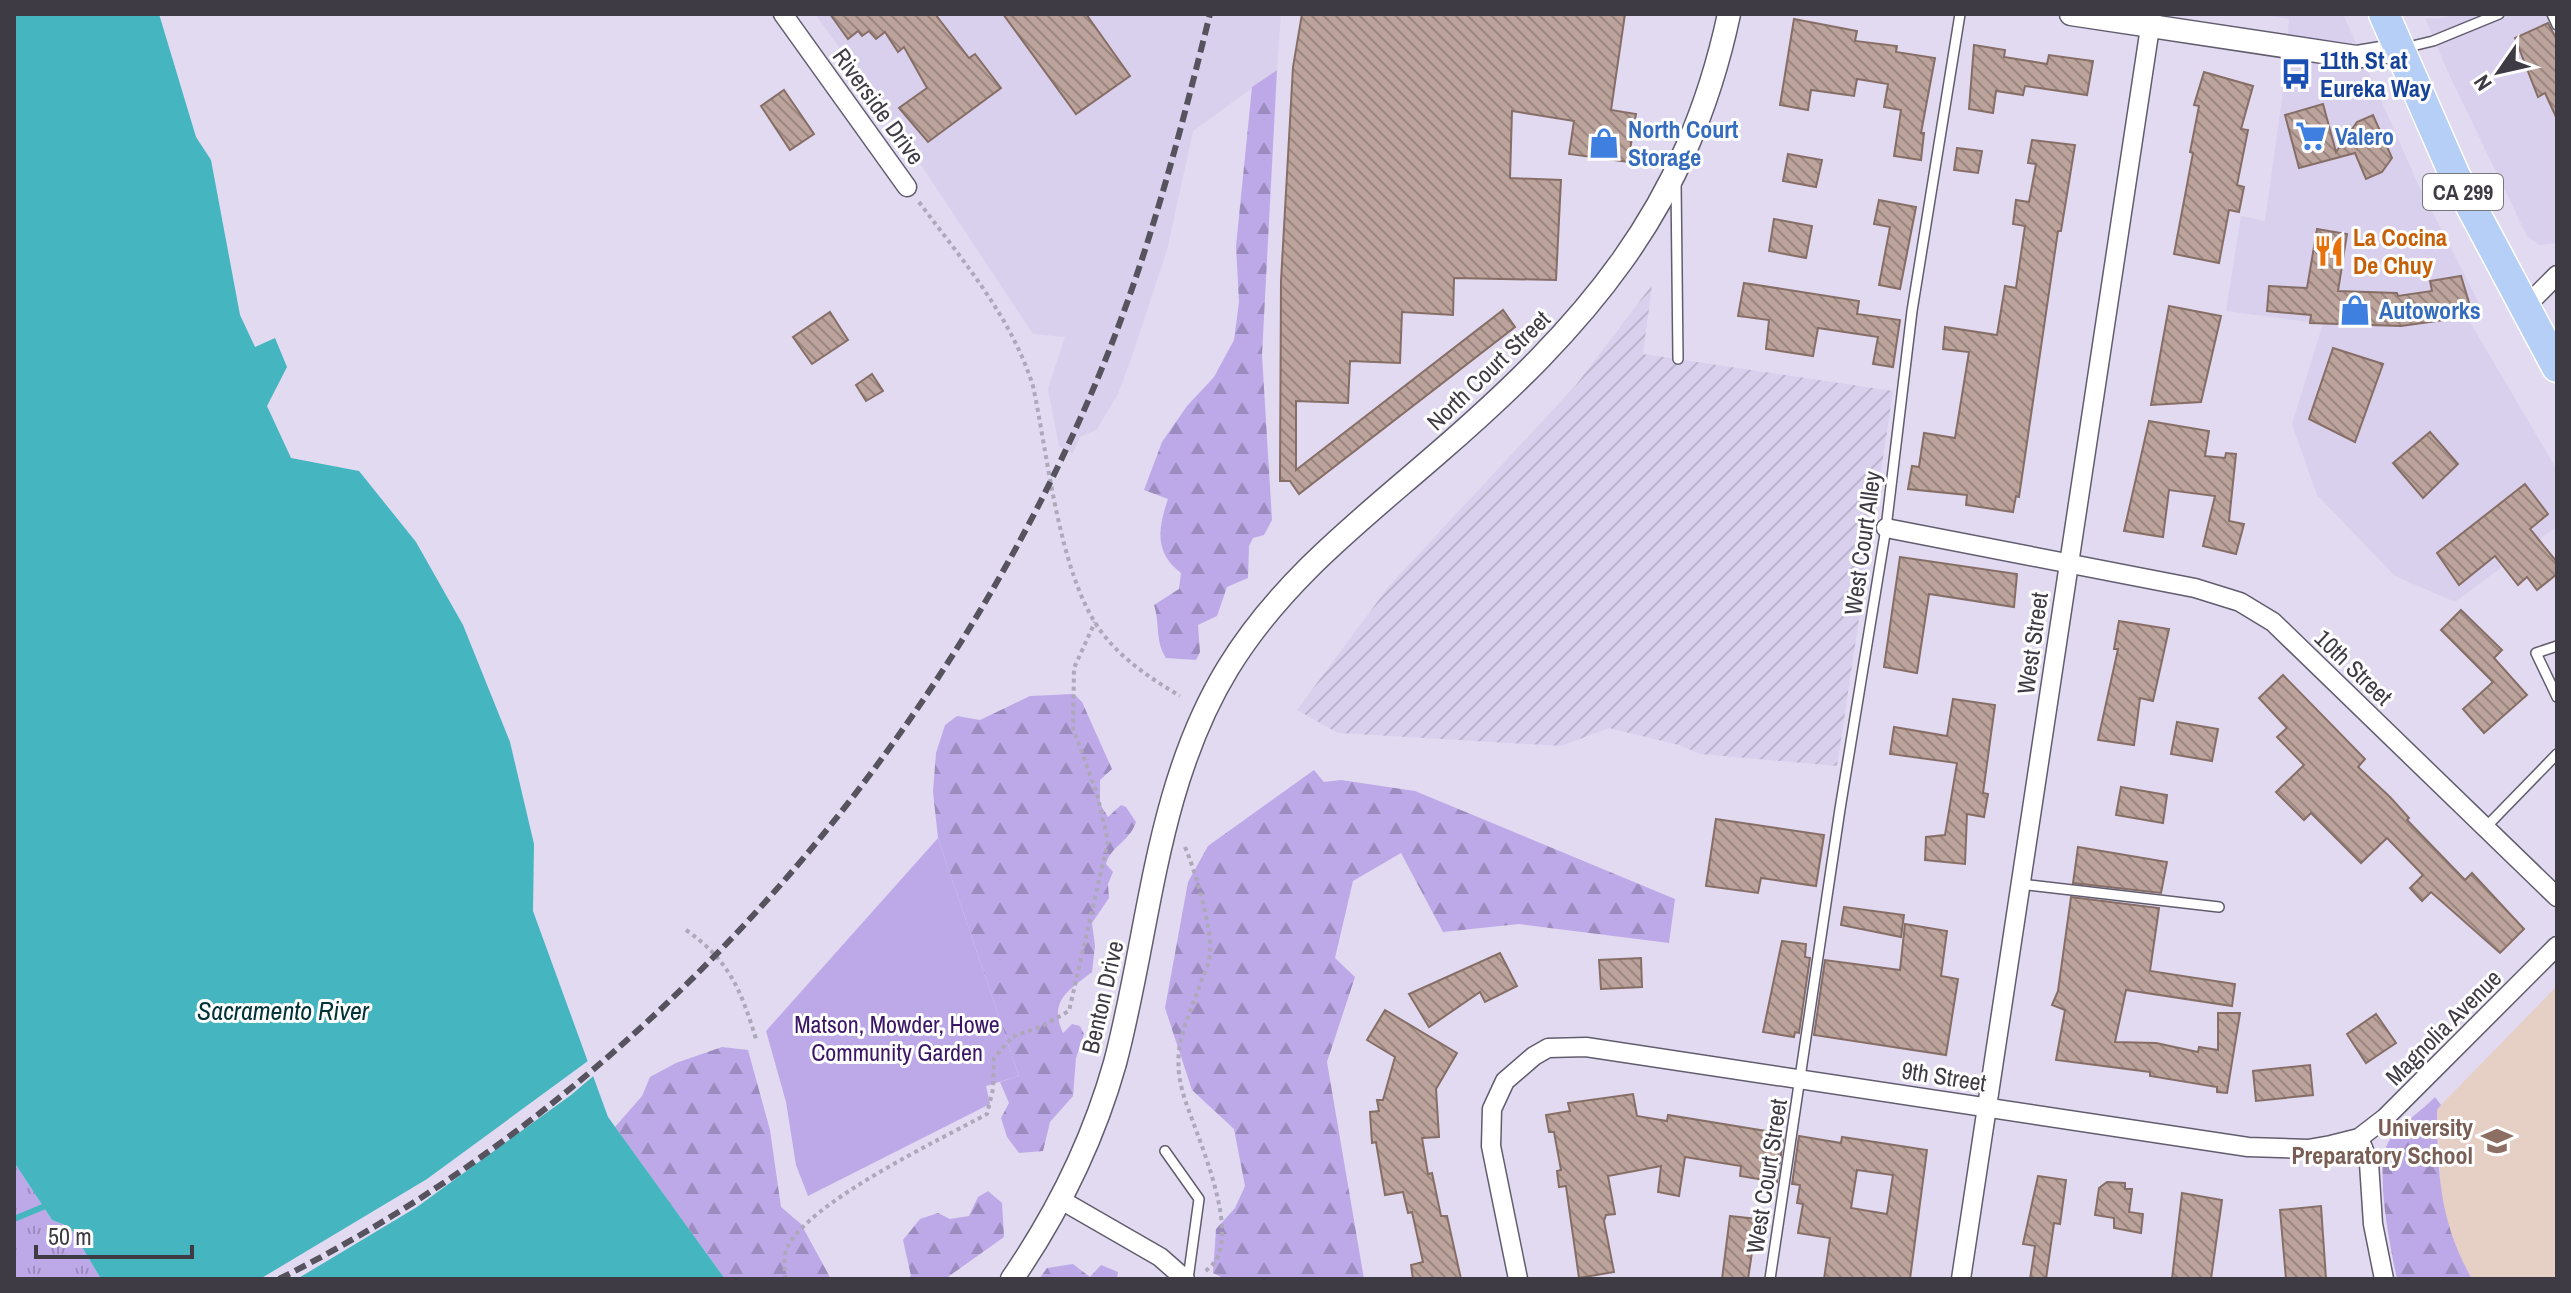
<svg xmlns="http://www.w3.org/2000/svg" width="2571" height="1293" font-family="'Archivo Narrow',sans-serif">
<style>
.built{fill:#d9d0ee}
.industrial{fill:url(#industrial-furrows)}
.education{fill:#e6cfc4}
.forest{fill:url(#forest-firs)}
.park{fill:url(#park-tufts)}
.garden{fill:#bea9e8}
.water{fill:#45b5bf}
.pier{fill:#e1daf1}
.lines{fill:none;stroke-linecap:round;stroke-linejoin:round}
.stream{stroke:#45b5bf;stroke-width:6}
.building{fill:url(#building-back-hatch);stroke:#866e67;stroke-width:2;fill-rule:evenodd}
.service-casing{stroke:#625c6f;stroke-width:12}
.minor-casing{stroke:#625c6f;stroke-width:21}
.tertiary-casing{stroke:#625c6f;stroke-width:25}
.trunk-casing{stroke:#fff;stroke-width:33}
.path{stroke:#ada8ba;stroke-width:4;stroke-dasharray:4 4;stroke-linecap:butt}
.service{stroke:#fff;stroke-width:9}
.minor{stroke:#fff;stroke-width:18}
.tertiary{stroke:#fff;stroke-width:22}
.trunk{stroke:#b6cff7;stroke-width:30}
.rail{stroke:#56535e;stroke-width:6;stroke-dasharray:12 6;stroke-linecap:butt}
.labels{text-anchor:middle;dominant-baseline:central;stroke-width:6;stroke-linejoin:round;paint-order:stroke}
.shield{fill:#fff;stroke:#78767c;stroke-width:2}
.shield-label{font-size:22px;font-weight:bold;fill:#3e3b44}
.transit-label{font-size:24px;font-weight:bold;fill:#164399;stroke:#fff;text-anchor:start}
.street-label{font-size:24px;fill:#3e3b44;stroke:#fff}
.shop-label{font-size:24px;font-weight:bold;fill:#366cbe;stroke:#fff;text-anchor:start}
.food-label{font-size:24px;font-weight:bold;fill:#c56008;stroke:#fff;text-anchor:start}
.park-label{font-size:24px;fill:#3b1666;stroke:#fff}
.education-label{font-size:24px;font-weight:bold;fill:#785e54;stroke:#fff;text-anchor:end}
.water-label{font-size:26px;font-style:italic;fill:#003338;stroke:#fff}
</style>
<defs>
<pattern id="industrial-furrows" width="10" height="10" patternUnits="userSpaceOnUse" patternTransform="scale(2)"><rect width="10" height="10" fill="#d9d0ee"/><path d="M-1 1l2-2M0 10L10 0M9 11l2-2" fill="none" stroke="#bbb4cd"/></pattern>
<pattern id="forest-firs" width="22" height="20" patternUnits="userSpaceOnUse" patternTransform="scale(2)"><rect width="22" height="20" fill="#bea9e8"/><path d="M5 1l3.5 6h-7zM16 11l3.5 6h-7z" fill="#9c8bbe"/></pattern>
<pattern id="park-tufts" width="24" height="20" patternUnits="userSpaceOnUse" patternTransform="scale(2)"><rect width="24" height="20" fill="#bea9e8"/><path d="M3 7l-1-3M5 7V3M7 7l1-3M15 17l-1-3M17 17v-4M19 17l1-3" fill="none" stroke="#9c8bbe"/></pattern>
<pattern id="building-back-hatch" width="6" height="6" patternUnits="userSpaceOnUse" patternTransform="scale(2)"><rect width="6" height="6" fill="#bca39b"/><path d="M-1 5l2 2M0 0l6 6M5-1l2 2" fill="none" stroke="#9a8680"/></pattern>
</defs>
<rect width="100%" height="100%" fill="#e1daf1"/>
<g class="built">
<polygon points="815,14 1281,14 1277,70 1193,131 1167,250 1132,356 1118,394 1097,429 1080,437 1073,453 1059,446 1048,389 1065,337 1033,334 886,112"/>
<polygon points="2256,14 2343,14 2417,182 2482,309 2467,317 2557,470 2557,526 2455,602 2395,576 2317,495 2292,424 2323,324 2226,311 2241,216 2265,221 2285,77 2289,19"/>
<polygon points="2454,14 2557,14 2557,243 2539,245 2527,236 2448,72 2425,18 2439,19"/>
</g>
<polygon class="industrial" points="1652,285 1643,354 1893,391 1837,766 1700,754 1679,745 1609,728 1561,746 1338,733 1297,710 1389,586 1576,385"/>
<polygon class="education" points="2557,986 2557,1279 2472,1279 2451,1241 2441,1200 2437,1109"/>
<g class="forest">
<path d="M1277 70 1262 355 1272 520 1264 535 1253 538 1249 546 1248 578 1227 587 1217 616 1198 625 1200 652 1196 660 1166 658C1155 641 1160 624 1154 605L1179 589 1181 573C1154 553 1158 528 1168 499L1144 490 1162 442 1187 406 1214 377 1234 340 1239 302 1236 246 1252 87Z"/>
<path d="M1074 694 1082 702 1112 769 1100 780V804L1108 817 1121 805 1126 807 1136 822C1130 841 1111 846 1106 864L1113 872 1108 884 1109 898 1092 923 1095 946 1092 972C1069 990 1048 1001 1063 1033L1072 1024 1080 1026 1084 1034 1076 1058 1073 1096 1050 1122 1043 1151 1019 1153 1007 1137 1001 1118 1009 1103 1000 1082 1019 1076 938 838 933 792 936 753 945 725 957 716 980 720 1030 696Z"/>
<polygon points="1314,770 1324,782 1341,780 1415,791 1675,899 1669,943 1519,924 1443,932 1401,853 1353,881 1335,958 1355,977 1327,1062 1364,1279 1225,1279 1213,1273 1216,1229 1235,1208 1245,1186 1234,1129 1192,1090 1165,1008 1188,882 1208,846"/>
<polygon points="722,1047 748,1050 770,1130 781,1207 801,1224 831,1279 725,1279 615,1127 642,1096 650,1077 676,1063"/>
<path d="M2435 1097 2441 1105 2437 1110C2438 1175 2439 1220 2472 1279H2397C2391 1250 2373 1166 2389 1141 2399 1125 2422 1111 2435 1097Z"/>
<polygon points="988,1191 1002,1203 1004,1237 945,1279 905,1279 911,1276 903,1240 920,1219 938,1213 950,1219 969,1216 978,1197"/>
<polygon points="1073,1264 1090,1277 1101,1265 1118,1272 1117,1279 1039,1279 1047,1268"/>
</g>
<polygon class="park" points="14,1162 52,1220 70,1227 101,1279 14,1279"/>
<polygon class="garden" points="938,838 1019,1076 986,1086 990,1104 808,1196 796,1165 786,1102 766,1031"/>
<polygon class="water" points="14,14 159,14 196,137 211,160 240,315 255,347 275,338 287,367 267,406 291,458 359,471 416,542 463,625 510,742 534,844 533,911 608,1117 725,1279 101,1279 70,1227 52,1220 14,1162"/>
<polygon class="pier" points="592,1058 597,1073 571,1095 417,1207 297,1279 260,1279 427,1179"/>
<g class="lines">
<polyline class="stream" points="14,1219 43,1207"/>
</g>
<g class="building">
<polygon points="830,14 935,14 969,58 975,54 1001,88 928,142 899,108 927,88 904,47 898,52 885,32 876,39 869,31 862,36 858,31 848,39"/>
<polygon points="1003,14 1086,14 1130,76 1076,114"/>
<polygon points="1302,14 1625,14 1611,110 1636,114 1628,162 1569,154 1574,121 1512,111 1510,178 1561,180 1556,280 1454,278 1453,315 1402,312 1400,363 1350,361 1348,403 1296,401 1296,470 1503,310 1515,327 1299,494 1290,481 1280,481 1281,281 1293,67"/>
<polygon points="1794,19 1857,31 1855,41 1897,46 1896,52 1935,58 1921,133 1924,133 1921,160 1894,156 1901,110 1884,107 1888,84 1857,79 1854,96 1811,90 1808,110 1780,105"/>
<polygon points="2548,23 2557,40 2557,119 2545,93 2538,97 2515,38"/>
<polygon points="1974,45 2005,50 2004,57 2047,64 2049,55 2093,61 2087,95 2025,86 2023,95 1996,91 1993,113 1969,109"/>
<polygon points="2204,72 2253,86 2241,129 2248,130 2237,185 2244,187 2239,212 2229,210 2219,263 2174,254 2193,153 2190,152 2199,106 2194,105"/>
<polygon points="784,90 814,134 790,150 761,106"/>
<polygon points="2323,104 2336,152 2357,122 2373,115 2392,158 2382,172 2366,179 2355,153 2299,168 2285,115"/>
<polygon points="2032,140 2075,145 2061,231 2058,231 2019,497 2016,496 2013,512 1966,505 1967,495 1908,489 1912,466 1919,467 1924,433 1955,438 1969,352 1943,349 1945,327 1997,335 2005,286 2016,288 2025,226 2013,224 2016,200 2029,202 2036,164 2028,163"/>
<polygon points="1957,148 1982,151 1978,173 1954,170"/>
<polygon points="1788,154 1822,160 1816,187 1783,181"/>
<polygon points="1879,200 1916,207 1900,289 1879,285 1890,227 1874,224"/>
<polygon points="1774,219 1812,226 1806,258 1769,251"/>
<polygon points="2317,229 2347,234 2338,291 2397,293 2398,296 2432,291 2430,281 2461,276 2473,316 2401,326 2310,323 2311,315 2267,311 2269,286 2307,288"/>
<polygon points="1744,283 1859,301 1857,314 1900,320 1893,367 1873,364 1878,337 1818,328 1813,356 1766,349 1769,320 1738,316"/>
<polygon points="2169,306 2221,316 2201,402 2151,405"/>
<polygon points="830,312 848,340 812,364 793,337"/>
<polygon points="2333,348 2383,364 2355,442 2309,419"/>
<polygon points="872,374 883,391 866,401 856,385"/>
<polygon points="2149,421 2209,431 2205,456 2225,458 2226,453 2236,454 2229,521 2244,524 2236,554 2203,546 2215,496 2169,490 2163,537 2124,531"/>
<polygon points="2430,432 2458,464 2423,498 2393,463"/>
<polygon points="2525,484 2548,514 2530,529 2557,562 2557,574 2537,590 2527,577 2518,585 2495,556 2459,585 2437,553"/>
<polygon points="1900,557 2017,574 2014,607 1929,594 1917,673 1884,667"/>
<polygon points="2461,610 2502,650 2494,658 2527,695 2484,733 2463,709 2493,682 2441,630"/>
<polygon points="2119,621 2169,629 2153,701 2140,698 2134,745 2098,740 2118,649 2114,649"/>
<polygon points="2283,675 2365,759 2358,767 2390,797 2409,818 2407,820 2465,880 2472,873 2524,929 2500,953 2431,892 2422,901 2410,888 2423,875 2387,838 2361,863 2311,813 2304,820 2276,792 2304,765 2277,737 2287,728 2259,698"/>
<polygon points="1953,699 1995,705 1983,793 1988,794 1984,817 1967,814 1965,864 1925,860 1926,837 1945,835 1957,763 1890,754 1894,727 1947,736"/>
<polygon points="2177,722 2218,729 2212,761 2171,754"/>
<polygon points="2121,787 2167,795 2163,823 2116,815"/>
<polygon points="1716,819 1824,835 1816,886 1761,878 1758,893 1706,886"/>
<polygon points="2078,847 2167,862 2161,893 2073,883"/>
<polygon points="2071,897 2159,908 2150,971 2235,984 2232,1006 2126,990 2115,1042 2156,1043 2198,1052 2199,1047 2218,1050 2218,1013 2240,1013 2227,1093 2217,1092 2217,1087 2150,1076 2150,1072 2056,1060 2065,1010 2052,1005 2058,991"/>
<polygon points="1844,907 1904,915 1901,937 1841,925"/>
<polygon points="1905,924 1947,931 1941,976 1958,979 1946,1055 1814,1035 1825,960 1900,970"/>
<polygon points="1782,941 1806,944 1805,957 1810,958 1799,1033 1795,1032 1794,1037 1763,1032"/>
<polygon points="1500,953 1517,986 1485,1002 1480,992 1429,1027 1409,994"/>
<polygon points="1641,958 1642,987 1601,989 1599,960"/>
<polygon points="1385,1010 1457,1053 1436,1089 1439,1137 1422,1138 1428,1174 1432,1173 1441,1216 1447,1216 1461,1279 1413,1279 1411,1265 1423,1262 1412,1212 1408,1213 1403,1192 1385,1195 1376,1142 1372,1143 1370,1112 1379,1111 1377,1100 1383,1100 1395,1057 1367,1040"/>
<polygon points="2376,1014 2396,1043 2366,1063 2347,1034"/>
<polygon points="2310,1065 2313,1095 2256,1101 2253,1071"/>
<polygon points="1633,1094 1637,1116 1667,1121 1668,1115 1784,1134 1777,1182 1740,1176 1741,1166 1685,1157 1679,1196 1658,1192 1661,1166 1608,1176 1615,1214 1606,1215 1604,1221 1614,1272 1579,1278 1566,1186 1559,1187 1557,1171 1561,1170 1554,1132 1549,1132 1546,1115 1570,1111 1568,1103"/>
<path d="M1799 1136 1841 1143 1842 1137 1927 1150 1910 1279H1824L1830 1238 1798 1233 1803 1204 1797 1203 1800 1185 1792 1184ZM1857 1170 1893 1175 1887 1214 1851 1208Z"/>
<polygon points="2038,1176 2066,1180 2060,1224 2054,1223 2046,1279 2030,1279 2035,1246 2023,1244"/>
<polygon points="2107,1182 2125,1183 2125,1189 2132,1189 2129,1212 2143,1214 2141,1233 2114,1228 2114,1218 2095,1215 2099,1188"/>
<polygon points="2182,1193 2222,1200 2211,1279 2172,1279"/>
<polygon points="2321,1206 2326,1279 2286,1279 2280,1210"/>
<polygon points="1730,1216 1757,1219 1748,1279 1722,1279"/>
</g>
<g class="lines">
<defs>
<g id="service">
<polyline points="2552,14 2557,25"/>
<polyline points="2404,48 2433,41 2499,14"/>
<polyline points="1676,182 1678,359"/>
<polyline points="2557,646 2536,653 2557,697"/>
<polyline points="2485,828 2557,754"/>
<polyline points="2020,884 2219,907"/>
<polyline points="1165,1151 1199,1199 1188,1279"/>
<polyline points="1770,1279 1840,809 1886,528 1912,311 1960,14"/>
</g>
<g id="minor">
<polyline points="783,14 907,187"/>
<polyline points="2523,309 2557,275"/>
<polyline points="1886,528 2195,588 2240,602 2273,622 2557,897"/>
<polyline points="2359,1138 2369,1163 2373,1224 2384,1279"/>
<polyline points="1061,1200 1160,1257 1185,1279"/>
<polyline points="1518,1279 1491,1146 1492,1109 1505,1081 1534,1056 1548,1048 1586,1047 2248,1147 2308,1149 2331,1145 2359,1138 2385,1118 2557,946"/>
<polyline points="1961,1279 2152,14"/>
</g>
<g id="tertiary">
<polyline points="2071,14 2356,57 2398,50"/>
<path d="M1012 1279C1058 1212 1093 1141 1115 1063 1150 931 1155 787 1228 668 1282 580 1360 521 1437 454 1585 326 1687 211 1729 14"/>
</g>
<polyline id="trunk" points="2384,14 2455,176 2557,367"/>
</defs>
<use href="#service" class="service-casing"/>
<use href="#minor" class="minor-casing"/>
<use href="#tertiary" class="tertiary-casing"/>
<use href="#trunk" class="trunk-casing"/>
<g class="path">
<path d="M919 202C962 260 1011 316 1033 386 1048 456 1059 573 1100 630 1121 659 1150 678 1180 696"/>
<path d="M1185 847C1195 870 1212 928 1210 953 1210 962 1204 973 1201 982 1187 1022 1170 1048 1183 1093 1193 1130 1250 1244 1205 1271"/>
<path d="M686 930C729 960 741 990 756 1039"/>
<path d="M785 1279C785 1270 783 1256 787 1248 807 1203 941 1139 987 1114L993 1089 994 1058 1012 1037 1042 1026 1069 1011 1108 841 1097 794 1073 728 1074 668 1095 622"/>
</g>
<use href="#service" class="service"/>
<use href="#minor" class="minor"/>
<use href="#tertiary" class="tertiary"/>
<use href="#trunk" class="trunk"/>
<path class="rail" d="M279 1279C644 1096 940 754 1097 380 1147 262 1179 138 1210 14"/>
</g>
<defs>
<symbol id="bus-bare" viewBox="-9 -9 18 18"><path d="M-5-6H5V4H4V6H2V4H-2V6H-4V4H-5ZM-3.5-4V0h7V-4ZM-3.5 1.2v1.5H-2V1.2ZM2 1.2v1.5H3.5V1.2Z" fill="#1a4fb4" stroke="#fff" stroke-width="2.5" paint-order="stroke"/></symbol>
<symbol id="supermarket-bare" viewBox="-9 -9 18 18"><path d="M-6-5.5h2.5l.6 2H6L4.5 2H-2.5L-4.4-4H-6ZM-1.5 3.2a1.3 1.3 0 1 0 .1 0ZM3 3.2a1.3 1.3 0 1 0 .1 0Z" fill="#3f7fe0" stroke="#fff" stroke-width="2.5" paint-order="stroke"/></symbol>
<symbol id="shop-bare" viewBox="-9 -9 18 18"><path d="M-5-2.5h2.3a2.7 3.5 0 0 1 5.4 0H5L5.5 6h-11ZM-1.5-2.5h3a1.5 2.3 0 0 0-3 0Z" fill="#3f7fe0" stroke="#fff" stroke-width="2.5" paint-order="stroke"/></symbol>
<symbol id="restaurant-bare" viewBox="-9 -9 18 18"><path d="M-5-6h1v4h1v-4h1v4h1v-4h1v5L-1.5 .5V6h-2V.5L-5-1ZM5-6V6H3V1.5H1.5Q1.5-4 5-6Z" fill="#e8710a" stroke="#fff" stroke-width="2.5" paint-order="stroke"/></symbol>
<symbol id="school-bare" viewBox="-9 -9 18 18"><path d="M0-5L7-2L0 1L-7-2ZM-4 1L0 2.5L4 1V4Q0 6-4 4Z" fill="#8d6e63" stroke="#fff" stroke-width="2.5" paint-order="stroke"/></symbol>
</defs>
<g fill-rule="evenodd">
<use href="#bus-bare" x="2274" y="52" width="44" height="44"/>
<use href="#supermarket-bare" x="2289" y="114" width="44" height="44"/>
<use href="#shop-bare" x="1582" y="121" width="44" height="44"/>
<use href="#restaurant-bare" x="2307" y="229" width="44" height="44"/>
<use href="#shop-bare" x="2333" y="288" width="44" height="44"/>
<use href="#school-bare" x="2475" y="1119" width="44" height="44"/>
</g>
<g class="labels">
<rect class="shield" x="2423" y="174" width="80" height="36" rx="6"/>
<g class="shield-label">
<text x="2463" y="192">CA 299</text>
</g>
<g class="transit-label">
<text x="2320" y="60">11th St at<tspan x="2320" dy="28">Eureka Way</tspan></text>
</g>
<g class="street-label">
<text transform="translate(879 106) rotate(54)">Riverside Drive</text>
<text transform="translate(1488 370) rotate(-44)">North Court Street</text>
<text transform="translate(1862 543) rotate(-82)">West Court Alley</text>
<text transform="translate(2032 643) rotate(-82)">West Street</text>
<text transform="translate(2354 667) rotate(44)">10th Street</text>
<text transform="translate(1102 997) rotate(-77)">Benton Drive</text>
<text transform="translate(2443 1027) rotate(-45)">Magnolia Avenue</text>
<text transform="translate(1944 1076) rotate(9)">9th Street</text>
<text transform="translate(1766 1176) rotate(-81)">West Court Street</text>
</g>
<g class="shop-label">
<text x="1628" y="129">North Court<tspan x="1628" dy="28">Storage</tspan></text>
<text x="2335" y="136">Valero</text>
<text x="2379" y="310">Autoworks</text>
</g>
<g class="food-label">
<text x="2353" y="237">La Cocina<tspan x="2353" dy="28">De Chuy</tspan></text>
</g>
<g class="park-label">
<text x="897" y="1024">Matson, Mowder, Howe<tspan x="897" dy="28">Community Garden</tspan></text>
</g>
<g class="education-label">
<text x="2473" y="1127">University<tspan x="2473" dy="28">Preparatory School</tspan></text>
</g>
<g class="water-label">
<text x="283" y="1010">Sacramento River</text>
</g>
</g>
<rect width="2571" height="1293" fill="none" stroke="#3e3b44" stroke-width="32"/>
<g transform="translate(2499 72) rotate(236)" stroke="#ffffff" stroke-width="6" paint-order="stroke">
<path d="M0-6L14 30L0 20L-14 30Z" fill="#3e3b44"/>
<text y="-12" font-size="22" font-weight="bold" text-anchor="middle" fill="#3e3b44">N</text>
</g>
<path d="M36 1245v12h156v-12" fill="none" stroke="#3e3b44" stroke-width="4"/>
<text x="48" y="1245" font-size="24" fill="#3e3b44" stroke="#ffffff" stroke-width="6" paint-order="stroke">50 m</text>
</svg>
